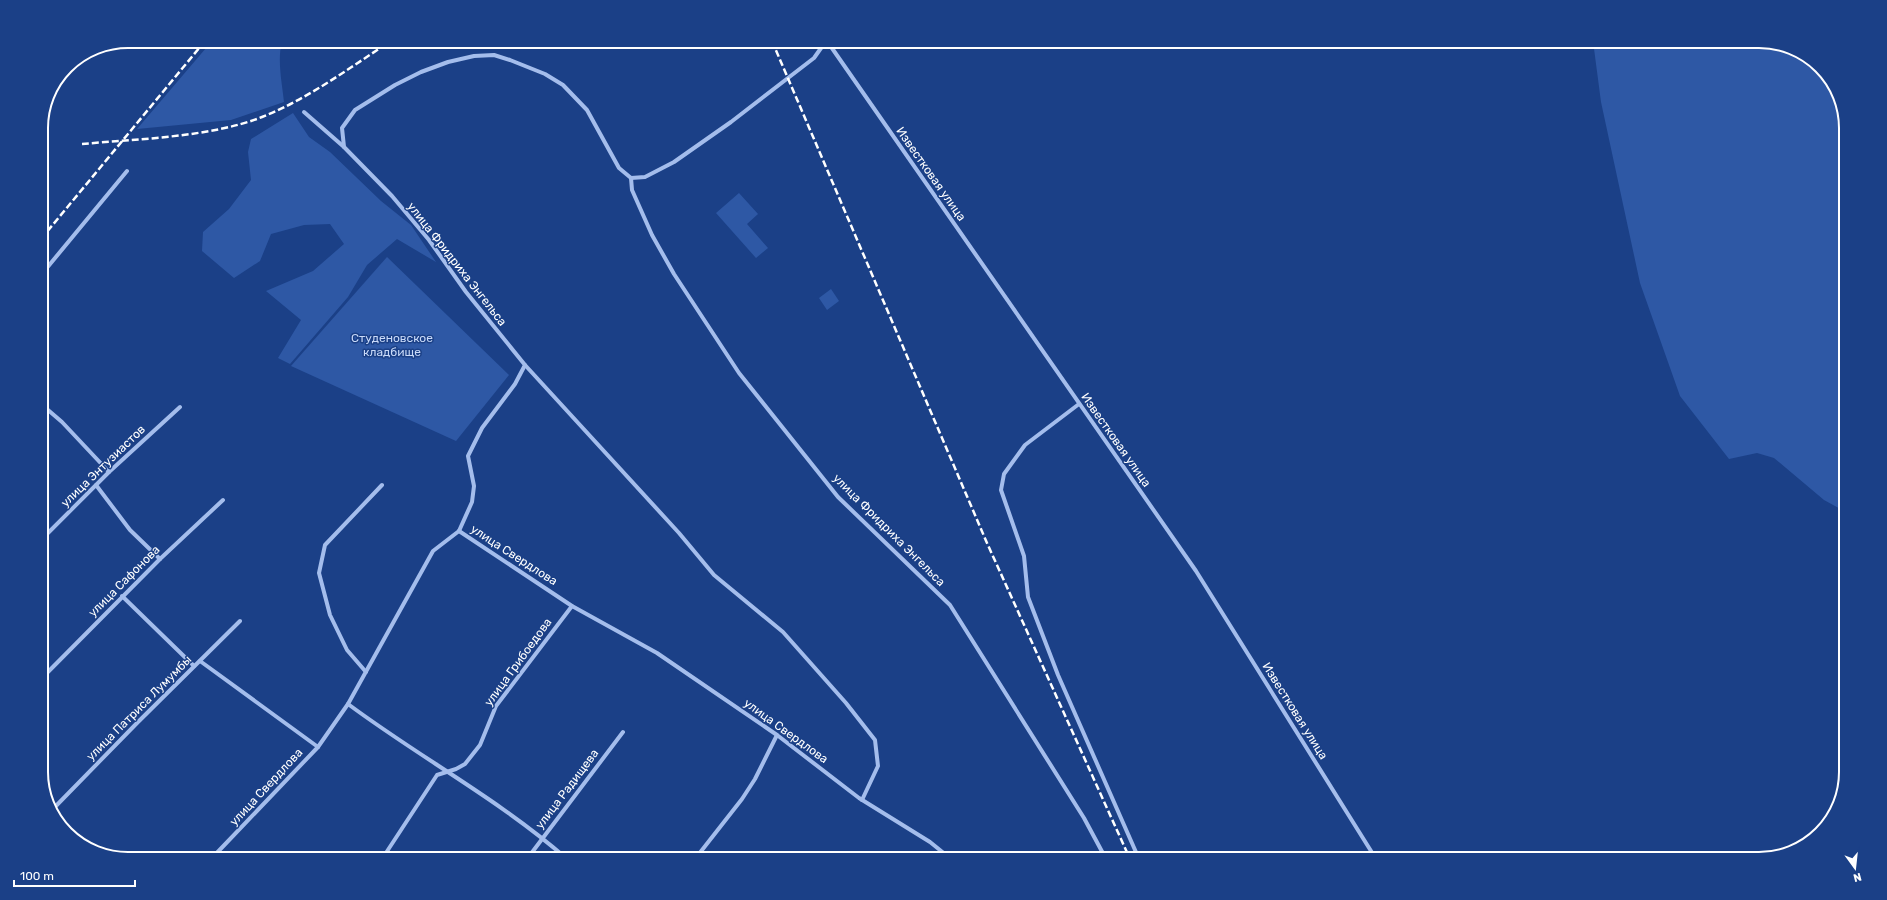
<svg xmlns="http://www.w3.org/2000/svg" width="1887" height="900" font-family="Rubik,sans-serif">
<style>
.green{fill:#2e58a5}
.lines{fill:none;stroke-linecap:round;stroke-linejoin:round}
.street{stroke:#a4bdec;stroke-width:4}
.rail{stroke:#fff;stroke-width:2.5;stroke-dasharray:7 3;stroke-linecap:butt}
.labels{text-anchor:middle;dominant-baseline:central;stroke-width:3;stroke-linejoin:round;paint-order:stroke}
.street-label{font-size:12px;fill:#fff;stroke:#1b4087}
.park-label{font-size:12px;fill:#c9daf9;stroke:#1b4087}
.rim{fill:none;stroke:#fff;stroke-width:2}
</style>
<rect width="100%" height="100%" fill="#1b4087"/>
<g class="green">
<path d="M212 41H282C277 60 282 83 284 102L231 120 137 129Z"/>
<polygon points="1593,41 1759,41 1792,48 1831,80 1846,123 1846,512 1824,500 1774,458 1757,453 1729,459 1680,396 1640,283 1601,102"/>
<polygon points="293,113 309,137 330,152 381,201 411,225 436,262 397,239 367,265 348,297 290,364 278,358 301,320 266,291 313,271 344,244 330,224 304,225 271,234 260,261 234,278 202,251 203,232 229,209 251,180 248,152 251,139"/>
<polygon points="739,193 758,214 747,224 768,248 756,258 716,213"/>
<polygon points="387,257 509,375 456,441 291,366"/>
<polygon points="831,289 839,301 827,310 819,298"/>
</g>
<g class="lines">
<g class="street">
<polyline points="827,41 1196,571 1376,859"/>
<polyline points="304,112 344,147"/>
<polyline points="631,178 632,190 652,235 674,274 739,373 838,497 950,605 1084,818 1106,859"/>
<polyline points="41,275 127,171"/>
<polyline points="525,365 679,533 714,575 783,632 846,703 875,740 878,766 862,800"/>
<polyline points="41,404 62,422 109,472"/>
<polyline points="1079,404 1025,445 1004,474 1001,490 1024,556 1028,597 1058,675 1139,859"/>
<polyline points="96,485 130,530 160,559"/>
<polyline points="459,531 472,502 474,486 468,456 482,428 515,384 525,365 466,292 429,240 392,196 344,147 342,128 355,110 395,85 421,72 448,62 474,56 494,55 510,60 545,74 563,85 587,110 619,168 631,178 645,177 674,162 731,122 814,58 826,41"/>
<polyline points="459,531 572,606 657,653 777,735 859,798 930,842 951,859"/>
<polyline points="41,540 109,472 180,407"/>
<polyline points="122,596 194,666"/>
<polyline points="200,661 318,747"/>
<polyline points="366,672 347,650 330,615 319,573 325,545 382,485"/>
<polyline points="41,679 160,559 223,500"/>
<path d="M348 704C419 757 500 800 567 859"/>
<polyline points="52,810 137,723 240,621"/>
<polyline points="211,859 318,747 348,704 433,551 459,531"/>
<polyline points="382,859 437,775 456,769 465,764 480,745 496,706 572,606"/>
<polyline points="527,859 623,732"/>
<polyline points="695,859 742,799 755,779 777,735"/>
</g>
<g class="rail">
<polyline points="772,41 987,543 1130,859"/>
<path d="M82 144C137 139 212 137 262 117 308 99 349 68 391 41"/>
<polyline points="41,239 205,41"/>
</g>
</g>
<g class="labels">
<g class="street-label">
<text transform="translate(931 174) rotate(55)">Известковая улица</text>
<text transform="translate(457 264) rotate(52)">улица Фридриха Энгельса</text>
<text transform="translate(1116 440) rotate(55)">Известковая улица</text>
<text transform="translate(103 466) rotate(-44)">улица Энтузиастов</text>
<text transform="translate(889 530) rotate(45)">улица Фридриха Энгельса</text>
<text transform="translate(514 555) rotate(33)">улица Свердлова</text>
<text transform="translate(124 581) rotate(-45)">улица Сафонова</text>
<text transform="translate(518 662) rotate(-54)">улица Грибоедова</text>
<text transform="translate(139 708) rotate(-45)">улица Патриса Лумумбы</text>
<text transform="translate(1295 711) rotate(58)">Известковая улица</text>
<text transform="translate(786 731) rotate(36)">улица Свердлова</text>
<text transform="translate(266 787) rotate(-47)">улица Свердлова</text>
<text transform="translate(567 789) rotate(-53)">улица Радищева</text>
</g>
<g class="park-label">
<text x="392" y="338">Студеновское<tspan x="392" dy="14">кладбище</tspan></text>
</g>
</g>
<path d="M0 0H1887V900H0ZM128 48H1759A80 80 0 0 1 1839 128V772A80 80 0 0 1 1759 852H128A80 80 0 0 1 48 772V128A80 80 0 0 1 128 48Z" fill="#1b4087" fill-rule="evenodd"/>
<path class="rim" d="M128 48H1759A80 80 0 0 1 1839 128V772A80 80 0 0 1 1759 852H128A80 80 0 0 1 48 772V128A80 80 0 0 1 128 48Z"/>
<g transform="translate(1855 868) rotate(165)" stroke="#1b4087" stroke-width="3" paint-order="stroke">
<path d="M0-3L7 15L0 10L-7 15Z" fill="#ffffff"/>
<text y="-6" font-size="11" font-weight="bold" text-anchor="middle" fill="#ffffff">N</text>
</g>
<path d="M14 880v6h121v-6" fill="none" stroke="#ffffff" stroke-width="2"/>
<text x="20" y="880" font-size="12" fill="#ffffff" stroke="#1b4087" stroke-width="3" paint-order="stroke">100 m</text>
</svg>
